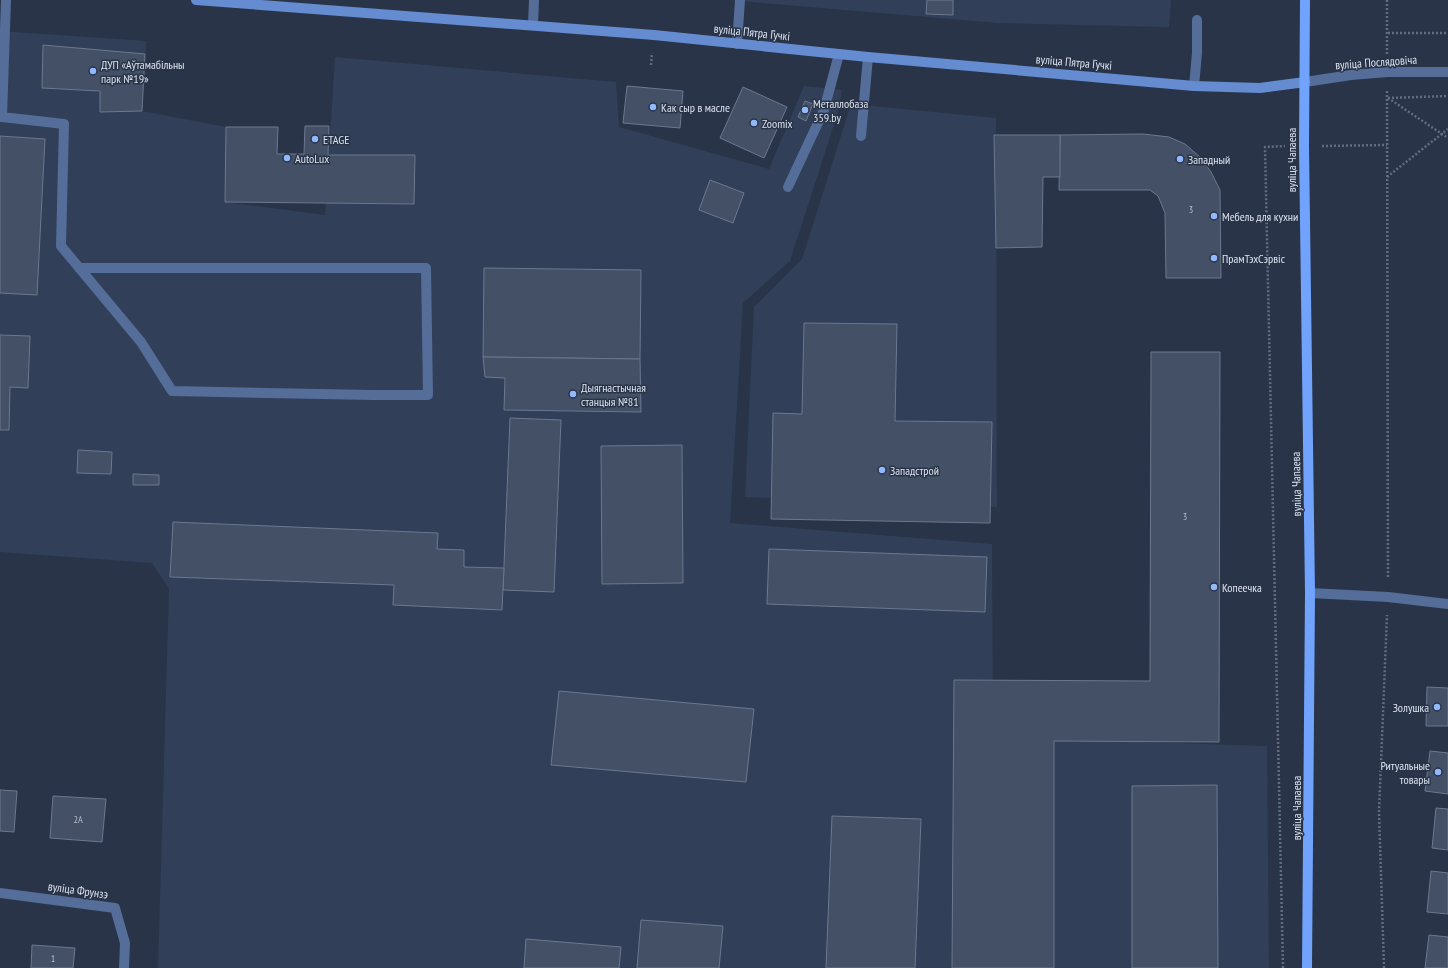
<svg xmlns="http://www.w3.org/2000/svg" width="1448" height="968" font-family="'PT Sans Narrow',sans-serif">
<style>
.built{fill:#313f58}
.building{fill:#445065;stroke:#6b788f}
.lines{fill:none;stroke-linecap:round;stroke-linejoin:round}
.path{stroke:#626c7e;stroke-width:2.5;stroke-dasharray:2 2;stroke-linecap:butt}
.lane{stroke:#546d99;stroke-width:10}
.street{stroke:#546d99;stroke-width:10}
.secondary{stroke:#658cd1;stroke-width:10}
.primary{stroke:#71a3fd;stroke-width:10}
.poi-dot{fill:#91b8fd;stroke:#293448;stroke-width:1.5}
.labels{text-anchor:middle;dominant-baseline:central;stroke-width:3;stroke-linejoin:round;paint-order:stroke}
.number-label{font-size:10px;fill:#b5becc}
.street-label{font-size:12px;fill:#dbe2ef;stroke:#293448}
.poi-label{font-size:12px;fill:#dbe2ef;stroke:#293448;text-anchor:start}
</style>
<rect width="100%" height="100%" fill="#293448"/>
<g class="built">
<polygon points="728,0 1171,0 1169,27 998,23"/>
<polygon points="0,31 146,41 142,111 226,127 225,202 325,215 335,57 616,82 619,127 769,169 804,86 842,90 839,109 790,261 743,303 730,523 992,544 993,737 1267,746 1269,968 158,968 169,589 152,563 0,552"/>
<polygon points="851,104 996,118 997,507 745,497 754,307 802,259"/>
</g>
<g class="building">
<polygon points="927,0 953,0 953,15 926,14"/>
<polygon points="43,45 145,54 142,111 100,112 100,91 42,88"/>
<polygon points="627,86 683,91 680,128 623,123"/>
<polygon points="743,87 787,107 764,158 720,138"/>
<polygon points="805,101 813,104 806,121 798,117"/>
<polygon points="305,126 329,126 328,155 415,155 414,204 225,202 226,127 278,127 277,154 304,154"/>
<polygon points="1143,134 1169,137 1185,144 1201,158 1211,172 1220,190 1221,278 1166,278 1165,213 1158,196 1150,190 1059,190 1060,135"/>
<polygon points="994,135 1060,135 1060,177 1043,177 1042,247 996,248"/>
<polygon points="0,136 45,139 37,295 0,293"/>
<polygon points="710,180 744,193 733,223 699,210"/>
<polygon points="484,268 641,270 640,359 483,357"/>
<polygon points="804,323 897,324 895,421 992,422 990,523 771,519 773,413 802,414"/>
<polygon points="0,335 30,336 28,388 10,387 9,430 0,430"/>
<polygon points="1151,352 1220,352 1219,742 1054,741 1054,968 952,968 954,680 1150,681"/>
<polygon points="483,357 640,359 641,412 504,410 505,378 485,377"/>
<polygon points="510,418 561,420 554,592 503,590"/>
<polygon points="682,445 683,583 602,584 601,446"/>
<polygon points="78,450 112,452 111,474 77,473"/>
<polygon points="133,474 159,475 159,485 133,485"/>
<polygon points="173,522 438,533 437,549 464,550 464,567 504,568 502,610 393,605 394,585 170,577"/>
<polygon points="769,549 987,557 985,612 767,604"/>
<polygon points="1427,687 1448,688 1448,726 1426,726"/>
<polygon points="559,691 754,709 746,782 551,765"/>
<polygon points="1430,751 1448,753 1448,794 1425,791"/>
<polygon points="1217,785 1218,968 1132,968 1132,786"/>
<polygon points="0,790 17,791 14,832 0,831"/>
<polygon points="53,796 106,799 102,842 50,838"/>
<polygon points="1436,808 1448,809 1448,850 1432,848"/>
<polygon points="832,816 921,819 915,968 826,968"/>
<polygon points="1431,871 1448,873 1448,914 1427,912"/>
<polygon points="641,920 723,926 719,968 637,968"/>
<polygon points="1429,935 1448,937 1448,968 1425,968"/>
<polygon points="526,939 621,947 619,968 524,968"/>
<polygon points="32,945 75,948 73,968 31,968"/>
</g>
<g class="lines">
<g class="path">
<polyline points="1387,0 1387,54"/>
<polyline points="1388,33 1448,33"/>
<polyline points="651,65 652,53"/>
<polyline points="1387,91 1388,578"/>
<polyline points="1388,98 1448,138"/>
<polyline points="1388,98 1448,96"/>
<polyline points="1322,146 1387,145"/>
<polyline points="1387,177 1448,129"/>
<polyline points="1283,968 1265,147 1285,146"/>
<polyline points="1384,968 1379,812 1387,615"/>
</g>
<g class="lane">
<polyline points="6,0 2,117 64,124 61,246 141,342 172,391 373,395 428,395 426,268 79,268"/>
<polyline points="533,25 534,0"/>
<polyline points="737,44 740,0"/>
<polyline points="1194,86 1197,53 1197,20"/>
<polyline points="861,136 868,57"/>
<polyline points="788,187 824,110 839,54"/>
<polyline points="1310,593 1388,597 1448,604"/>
</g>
<g class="street">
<polyline points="1305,82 1351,75 1387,72 1448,72"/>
<polyline points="0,893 115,908 125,943 124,968"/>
</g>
<polyline class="secondary" points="196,0 654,35 868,57 1194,86 1260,88 1305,82"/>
<polyline class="primary" points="1305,0 1304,146 1310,593 1307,968"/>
</g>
<g class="poi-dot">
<circle cx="93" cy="71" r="4"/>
<circle cx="653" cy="107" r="4"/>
<circle cx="805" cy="110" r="4"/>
<circle cx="754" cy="123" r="4"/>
<circle cx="315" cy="139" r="4"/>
<circle cx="287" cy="158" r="4"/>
<circle cx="1180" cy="159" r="4"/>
<circle cx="1214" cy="216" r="4"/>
<circle cx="1214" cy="258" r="4"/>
<circle cx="573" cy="394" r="4"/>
<circle cx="882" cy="470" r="4"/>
<circle cx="1214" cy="587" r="4"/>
<circle cx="1437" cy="707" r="4"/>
<circle cx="1438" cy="772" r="4"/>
</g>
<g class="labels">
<g class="number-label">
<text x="1191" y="209">3</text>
<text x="1185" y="516">3</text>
<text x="78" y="819">2А</text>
<text x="53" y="958">1</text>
</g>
<g class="street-label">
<text transform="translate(752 32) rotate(6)">вуліца Пятра Гучкі</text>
<text transform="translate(1074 62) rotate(5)">вуліца Пятра Гучкі</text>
<text transform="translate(1376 62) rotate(-4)">вуліца Послядовіча</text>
<text transform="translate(1291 160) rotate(-90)">вуліца Чапаева</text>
<text transform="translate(1296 484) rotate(-91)">вуліца Чапаева</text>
<text transform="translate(1296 808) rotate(-90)">вуліца Чапаева</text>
<text transform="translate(78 890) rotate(8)">вуліца Фрунзэ</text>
</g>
<g class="poi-label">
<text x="101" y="64">ДУП «Аўтамабільны<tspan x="101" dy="14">парк №19»</tspan></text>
<text x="813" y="103">Металлобаза<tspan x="813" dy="14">359.by</tspan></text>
<text x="661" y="107">Как сыр в масле</text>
<text x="762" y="123">Zoomix</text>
<text x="323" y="139">ETAGE</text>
<text x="295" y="158">AutoLux</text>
<text x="1188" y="159">Западный</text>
<text x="1222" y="216">Мебель для кухни</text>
<text x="1222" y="258">ПрамТэхСэрвіс</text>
<text x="581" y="387">Дыягнастычная<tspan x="581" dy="14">станцыя №81</tspan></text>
<text x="890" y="470">Западстрой</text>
<text x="1222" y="587">Копеечка</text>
<text x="1429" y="707" text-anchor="end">Золушка</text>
<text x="1430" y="765" text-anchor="end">Ритуальные<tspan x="1430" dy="14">товары</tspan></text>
</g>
</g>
</svg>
